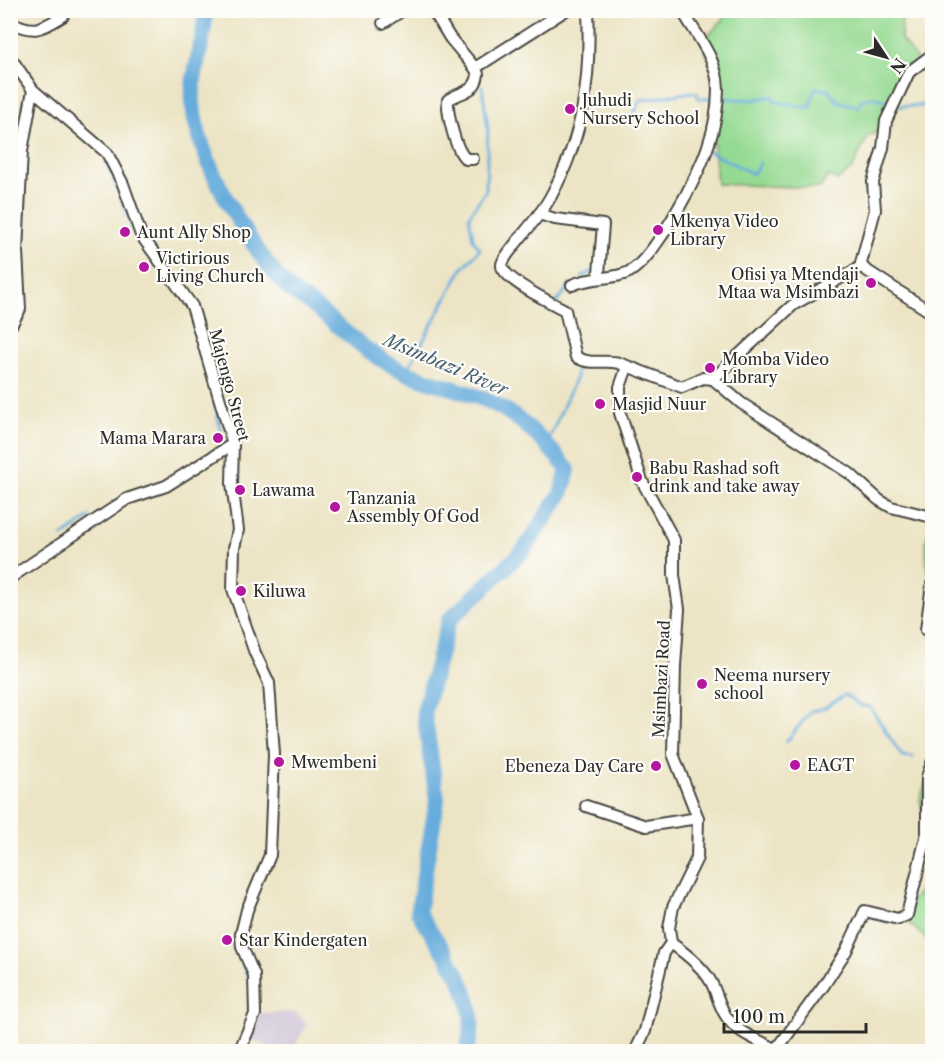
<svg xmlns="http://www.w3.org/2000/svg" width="943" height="1062" font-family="'Libre Caslon Text',serif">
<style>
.industrial{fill:#cbbfd4}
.green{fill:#95da92;stroke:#60825e;stroke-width:1.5}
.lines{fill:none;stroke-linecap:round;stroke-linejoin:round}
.stream{stroke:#66acdc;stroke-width:3}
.river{stroke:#66acdc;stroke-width:16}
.minor-casing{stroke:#484742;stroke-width:14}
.minor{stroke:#fff;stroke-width:10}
.poi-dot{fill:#b5179e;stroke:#fdfcf7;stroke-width:2}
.labels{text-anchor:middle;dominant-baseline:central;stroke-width:4.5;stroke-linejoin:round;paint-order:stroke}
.poi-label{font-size:16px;fill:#2b2b2b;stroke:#fdfcf7;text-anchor:start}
.street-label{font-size:16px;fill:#2b2b2b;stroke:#fdfcf7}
.water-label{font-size:18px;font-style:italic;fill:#435f72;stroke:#fdfcf7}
</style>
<rect width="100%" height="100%" fill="#fdfcf7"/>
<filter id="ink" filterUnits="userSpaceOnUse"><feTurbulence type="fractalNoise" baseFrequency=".0167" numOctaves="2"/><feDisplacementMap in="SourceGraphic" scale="12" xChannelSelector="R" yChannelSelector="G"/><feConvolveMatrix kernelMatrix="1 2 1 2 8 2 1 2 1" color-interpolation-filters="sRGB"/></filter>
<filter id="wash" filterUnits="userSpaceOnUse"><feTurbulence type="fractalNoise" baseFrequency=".008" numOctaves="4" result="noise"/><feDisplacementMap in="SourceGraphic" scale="24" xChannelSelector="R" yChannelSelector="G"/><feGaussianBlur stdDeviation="1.35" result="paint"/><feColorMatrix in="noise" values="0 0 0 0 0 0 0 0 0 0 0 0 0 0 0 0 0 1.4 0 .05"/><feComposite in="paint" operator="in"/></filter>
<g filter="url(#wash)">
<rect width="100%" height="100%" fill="#ece4c4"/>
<polygon class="industrial" points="295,1012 307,1023 292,1051 274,1051 249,1038 259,1013"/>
<g class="green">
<polygon points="731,11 899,11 902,13 901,39 917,60 879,131 868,136 852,169 838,180 828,176 820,188 717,184 713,136 718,85 702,42"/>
<polygon points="932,521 932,575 927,571 926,542 930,522"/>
<polygon points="932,765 932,944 901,916 922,887 926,832 920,799"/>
</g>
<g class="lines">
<g class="stream">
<polyline points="720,98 753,100 773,96 774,101 810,108 815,88 829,90 837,101 859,107 861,100 875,97 892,104"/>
<polyline points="897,106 921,106 932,100"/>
<polyline points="628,124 641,100 692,92 697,93 699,99 714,98"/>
<polyline points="708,151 753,174 760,163"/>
<polyline points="107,163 134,232"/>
<polyline points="16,179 16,165"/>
<polyline points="140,243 150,256"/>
<polyline points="873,268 890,280"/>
<polyline points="582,277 592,271 598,273"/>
<polyline points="557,302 569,286"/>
<polyline points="12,317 12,260"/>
<polyline points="406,372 462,269 480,249 473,239 469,216 486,190 488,130 482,86"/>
<polyline points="213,393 224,446"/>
<polyline points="547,444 576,377 577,367 573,359"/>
<polyline points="62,537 90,517"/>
<polyline points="786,742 811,711 824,708 845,695 862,706 870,707 902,756 913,757"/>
<polyline points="240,955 249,980"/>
</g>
<path class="river" d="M205 10C206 42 190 73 193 105 198 161 248 244 286 286 292 293 303 298 311 304 343 329 370 357 407 373 437 385 478 393 505 410 530 426 550 447 568 470L561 494 523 551 449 620 424 712 437 800 418 912C442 952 489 1002 465 1052"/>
</g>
</g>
<g filter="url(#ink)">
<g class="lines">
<defs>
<g id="minor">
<polyline points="433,10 450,38 475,68"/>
<path d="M588 10C591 79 584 135 551 196 539 218 521 235 507 255 504 260 500 264 503 269 512 284 550 302 565 310L576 357C591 366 604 359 619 363L682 387 703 378 713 379 741 403 849 473 879 500 891 507 932 517"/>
<path d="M10 22C36 34 40 29 63 16V10"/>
<polyline points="383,23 403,10"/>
<polyline points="932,55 909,72 886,121 883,148 873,182 875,210 861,263 863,268 932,313"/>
<polyline points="10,57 33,90 22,151 17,251 20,309 10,327"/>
<polyline points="33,90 107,153 123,184 141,235 192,306 233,444 232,483 238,530 234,548 233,589 255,653 269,683 274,754 270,855 247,910 241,934 242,947 254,975 255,1014 239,1052"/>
<path d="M473 159H466C455 150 447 113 448 100 461 91 476 93 478 74L475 68 566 10"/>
<polyline points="539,214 555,219 603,225 599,273"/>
<path d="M572 285C592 276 613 280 629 272 655 258 699 175 708 146 714 129 718 106 718 88 717 58 696 35 682 10"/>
<path d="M627 367 620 387V413L642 481 674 540V575L679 609 675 666 673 754 698 818 697 858 673 907 669 928 671 943C685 953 703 967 711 982 717 993 719 1006 726 1016 739 1036 762 1040 780 1052"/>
<polyline points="713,379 793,305 862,266"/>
<polyline points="10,578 127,499 166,486 233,444"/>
<polyline points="926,630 932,584"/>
<polyline points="586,806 646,826 698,818"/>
<polyline points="777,1049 824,985 846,951 865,911 898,919 907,915 927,833 927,777 932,763"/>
<polyline points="635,1052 645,1031 664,953 671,943"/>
</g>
</defs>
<use href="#minor" class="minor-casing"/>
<use href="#minor" class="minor"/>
</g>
</g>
<g class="poi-dot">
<circle cx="570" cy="109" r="6"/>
<circle cx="658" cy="230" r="6"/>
<circle cx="125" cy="232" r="6"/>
<circle cx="144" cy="267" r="6"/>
<circle cx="871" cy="283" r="6"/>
<circle cx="710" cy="368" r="6"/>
<circle cx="600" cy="404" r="6"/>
<circle cx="218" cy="438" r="6"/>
<circle cx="637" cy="477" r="6"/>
<circle cx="240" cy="490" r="6"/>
<circle cx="335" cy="507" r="6"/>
<circle cx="241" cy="591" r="6"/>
<circle cx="702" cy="684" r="6"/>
<circle cx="279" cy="762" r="6"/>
<circle cx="795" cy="765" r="6"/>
<circle cx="656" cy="766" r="6"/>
<circle cx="227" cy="940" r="6"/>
</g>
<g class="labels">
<g class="poi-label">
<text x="582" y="100">Juhudi<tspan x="582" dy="18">Nursery School</tspan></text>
<text x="670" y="221">Mkenya Video<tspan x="670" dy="18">Library</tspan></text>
<text x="137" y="232">Aunt Ally Shop</text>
<text x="156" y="258">Victirious<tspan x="156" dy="18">Living Church</tspan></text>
<text x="859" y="274" text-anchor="end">Ofisi ya Mtendaji<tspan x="859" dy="18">Mtaa wa Msimbazi</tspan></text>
<text x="722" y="359">Momba Video<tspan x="722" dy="18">Library</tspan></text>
<text x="612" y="404">Masjid Nuur</text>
<text x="206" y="438" text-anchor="end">Mama Marara</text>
<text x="649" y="468">Babu Rashad soft<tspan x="649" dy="18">drink and take away</tspan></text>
<text x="252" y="490">Lawama</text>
<text x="347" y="498">Tanzania<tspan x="347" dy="18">Assembly Of God</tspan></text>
<text x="253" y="591">Kiluwa</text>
<text x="714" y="675">Neema nursery<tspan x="714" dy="18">school</tspan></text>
<text x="291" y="762">Mwembeni</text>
<text x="807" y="765">EAGT</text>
<text x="644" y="766" text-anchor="end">Ebeneza Day Care</text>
<text x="239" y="940">Star Kindergaten</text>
</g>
<g class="street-label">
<text transform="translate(230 385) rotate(75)">Majengo Street</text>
<text transform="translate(661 679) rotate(-87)">Msimbazi Road</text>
</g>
<g class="water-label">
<text transform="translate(446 365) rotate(23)">Msimbazi River</text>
</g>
</g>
<rect width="943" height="1062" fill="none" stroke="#fdfcf7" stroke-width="36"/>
<g transform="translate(886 57) rotate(126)" stroke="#fdfcf7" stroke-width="4.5" paint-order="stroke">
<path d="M0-4.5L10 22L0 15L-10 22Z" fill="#2b2b2b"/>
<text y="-9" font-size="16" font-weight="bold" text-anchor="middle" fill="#2b2b2b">N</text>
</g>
<path d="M724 1023v9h142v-9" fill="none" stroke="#2b2b2b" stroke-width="3"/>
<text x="733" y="1023" font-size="18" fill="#2b2b2b" stroke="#fdfcf7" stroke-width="4.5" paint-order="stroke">100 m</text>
</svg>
